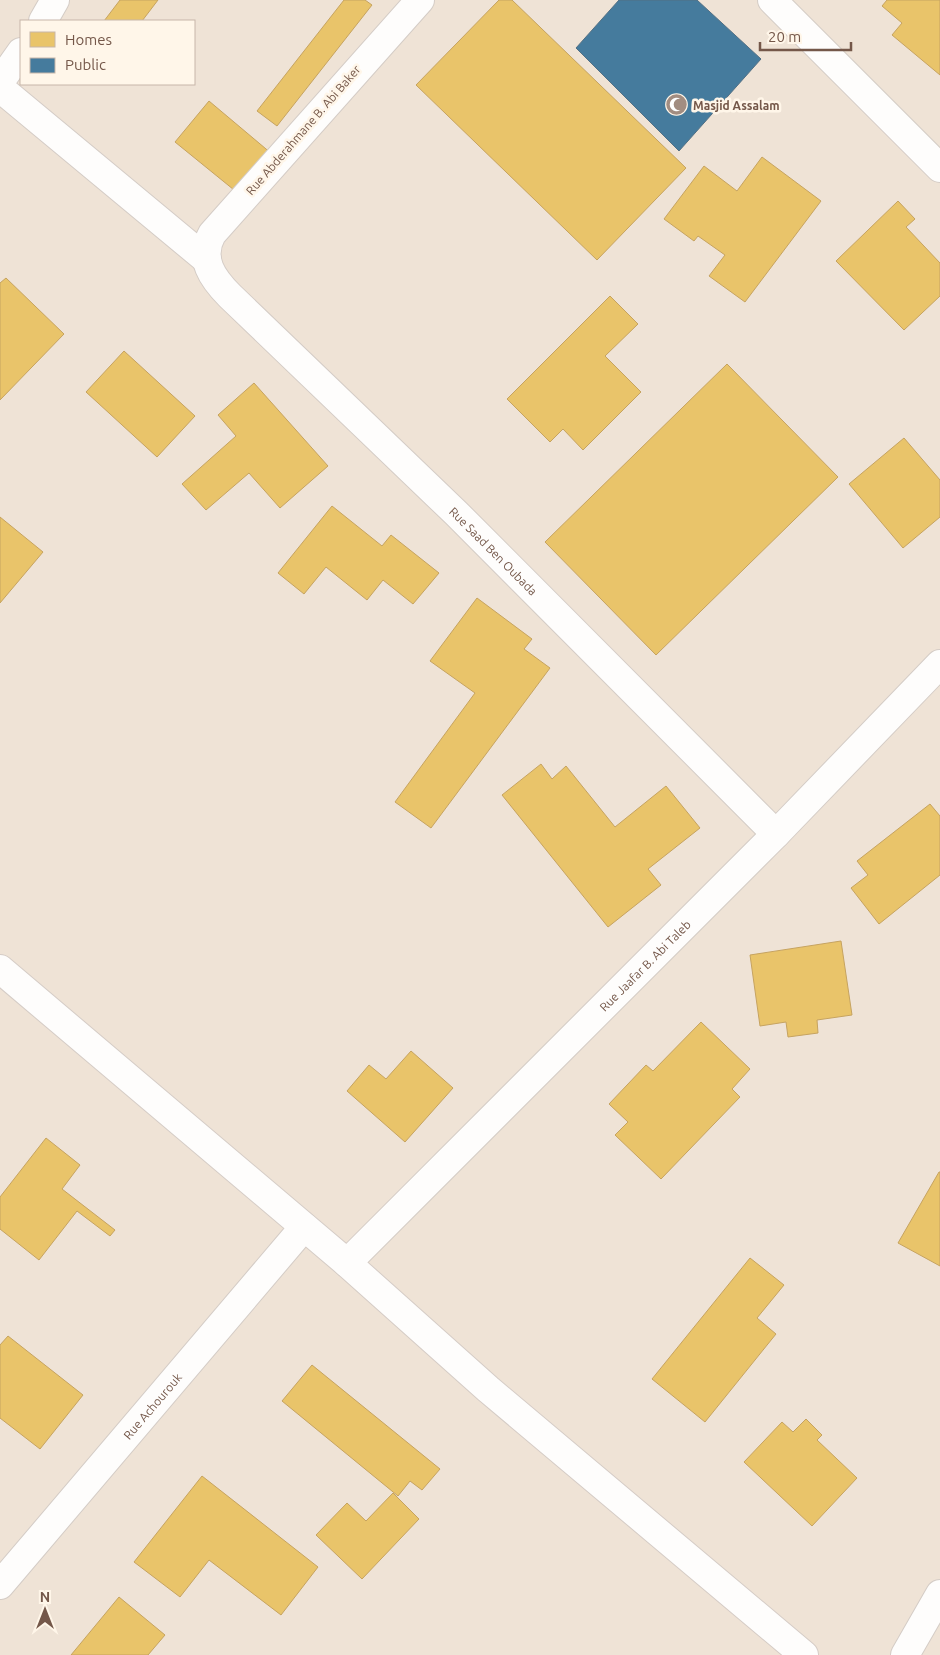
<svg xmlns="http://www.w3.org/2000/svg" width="940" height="1655" font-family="Ubuntu,sans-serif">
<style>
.residential{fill:#efe3d6;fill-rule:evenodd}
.homes{fill:#e9c46a;stroke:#c6a360}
.public{fill:#457b9d;stroke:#537084}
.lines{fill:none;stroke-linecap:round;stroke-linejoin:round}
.street-casing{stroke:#d4ccc6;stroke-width:30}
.secondary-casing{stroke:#d5ccc6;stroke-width:30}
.street{stroke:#fefdfc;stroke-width:28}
.secondary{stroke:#fefdfc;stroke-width:28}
.labels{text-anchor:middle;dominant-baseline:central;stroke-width:5;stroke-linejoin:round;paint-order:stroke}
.poi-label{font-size:12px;font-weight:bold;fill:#745749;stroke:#fff6e9;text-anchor:start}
.street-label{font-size:12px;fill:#745749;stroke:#fff6e9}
</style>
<rect width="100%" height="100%" fill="#f6f1e9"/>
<path class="residential" d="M0 0H940V1655H0ZM21 21H194V84H21Z"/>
<g class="homes">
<polygon points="120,0 158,0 142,21 104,21"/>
<polygon points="344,0 365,0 372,5 277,126 257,111"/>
<polygon points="499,0 512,0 686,168 597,260 416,85"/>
<polygon points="887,0 940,0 940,75 892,35 902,23 882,6"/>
<polygon points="209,101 272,154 239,194 175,142"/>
<polygon points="762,157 821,201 745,302 709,276 725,255 698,236 694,241 664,219 704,166 737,191"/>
<polygon points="898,201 915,219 906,227 940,263 940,296 904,330 836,261"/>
<polygon points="6,278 64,334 0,400 0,283"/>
<polygon points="610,296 638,324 605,356 641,392 583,450 563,429 550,442 507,399"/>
<polygon points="124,351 195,416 157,457 86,392"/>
<polygon points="727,364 838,477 656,655 545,542"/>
<polygon points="254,383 328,466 280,508 249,473 206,510 182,484 236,436 218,415"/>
<polygon points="904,438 940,480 940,517 903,548 849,484"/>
<polygon points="332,506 382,546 391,535 439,573 413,604 383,580 367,600 326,567 304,594 278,573"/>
<polygon points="0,517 43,552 0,603"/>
<polygon points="477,598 532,639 524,649 550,668 431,828 395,802 475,693 430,661"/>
<polygon points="541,764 552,779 566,766 615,827 666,786 700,828 648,869 661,885 608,927 502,795"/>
<polygon points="930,804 940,816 940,875 879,924 851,888 868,875 857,861"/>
<polygon points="841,941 852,1015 817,1020 818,1033 788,1037 786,1022 760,1026 750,955"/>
<polygon points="701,1022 750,1069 732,1089 740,1097 661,1179 615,1135 628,1122 609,1104 646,1065 653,1071"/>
<polygon points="411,1051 453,1088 405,1142 347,1091 369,1065 386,1079"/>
<polygon points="46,1138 80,1165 62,1189 115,1230 110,1236 77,1211 39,1260 0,1229 0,1197"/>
<polygon points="939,1172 940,1172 940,1266 898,1243"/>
<polygon points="750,1258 784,1285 757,1318 776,1334 705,1422 652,1379"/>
<polygon points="8,1336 83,1395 40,1449 0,1418 0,1345"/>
<polygon points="312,1365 440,1469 422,1490 410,1481 398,1496 282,1401"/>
<polygon points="806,1419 822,1435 817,1440 857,1478 812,1526 744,1462 782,1422 793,1432"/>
<polygon points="202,1476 318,1567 281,1615 209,1560 180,1597 134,1562"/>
<polygon points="393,1493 419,1519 362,1579 316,1535 347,1503 366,1521"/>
<polygon points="119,1597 165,1635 148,1655 71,1655"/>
</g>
<polygon class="public" points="619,0 697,0 761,59 679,151 576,48"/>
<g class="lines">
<defs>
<g id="street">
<path id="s1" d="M420 0 212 234C198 259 213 279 230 296L456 513 776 834"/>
<polyline points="772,0 940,168"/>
<polyline points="43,21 55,0"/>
<polyline points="0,82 21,52"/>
<polyline points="0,88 207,260"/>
<path id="s2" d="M347 1263 776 834 940 664"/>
<path id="s3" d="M0 1585 304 1227"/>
<polyline points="905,1655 940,1594"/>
</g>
<polyline id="secondary" points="0,969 347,1263 488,1389 804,1655"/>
</defs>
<use href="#street" class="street-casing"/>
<use href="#secondary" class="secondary-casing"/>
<use href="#street" class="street"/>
<use href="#secondary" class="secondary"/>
</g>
<defs>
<symbol id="mosque-disc" viewBox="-11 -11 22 22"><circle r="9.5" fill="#a28d81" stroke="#fff6e9"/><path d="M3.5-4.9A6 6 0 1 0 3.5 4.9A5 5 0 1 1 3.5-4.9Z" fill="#fff"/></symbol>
</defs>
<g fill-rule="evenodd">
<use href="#mosque-disc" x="664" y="92" width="25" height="25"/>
</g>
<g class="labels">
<g class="poi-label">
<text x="693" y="105">Masjid Assalam</text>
</g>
<g class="street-label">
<text transform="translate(303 130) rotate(-49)">Rue Abderahmane B. Abi Baker</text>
<text stroke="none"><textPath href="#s1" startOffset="750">Rue Saad Ben Oubada</textPath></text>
<text stroke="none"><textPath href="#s2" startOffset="421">Rue Jaafar B. Abi Taleb</textPath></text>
<text stroke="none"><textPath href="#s3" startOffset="235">Rue Achourouk</textPath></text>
</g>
</g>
<rect x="20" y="20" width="175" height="65" fill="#fff6e9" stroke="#c7b6a9"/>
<rect x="30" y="32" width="25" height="15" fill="#e9c46a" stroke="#c7b6a9"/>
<text x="65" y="45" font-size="15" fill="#745749">Homes</text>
<rect x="30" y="58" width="25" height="15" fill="#457b9d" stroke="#c7b6a9"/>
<text x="65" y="70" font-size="15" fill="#745749">Public</text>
<g transform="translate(45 1610)" stroke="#fff6e9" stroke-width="4" paint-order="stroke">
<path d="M0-4L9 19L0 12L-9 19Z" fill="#745749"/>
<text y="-8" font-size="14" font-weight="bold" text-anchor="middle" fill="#745749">N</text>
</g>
<path d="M760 42v8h91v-8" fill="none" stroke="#745749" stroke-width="2.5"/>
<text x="768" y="42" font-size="15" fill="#745749" stroke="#fff6e9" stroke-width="4" paint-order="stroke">20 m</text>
</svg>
